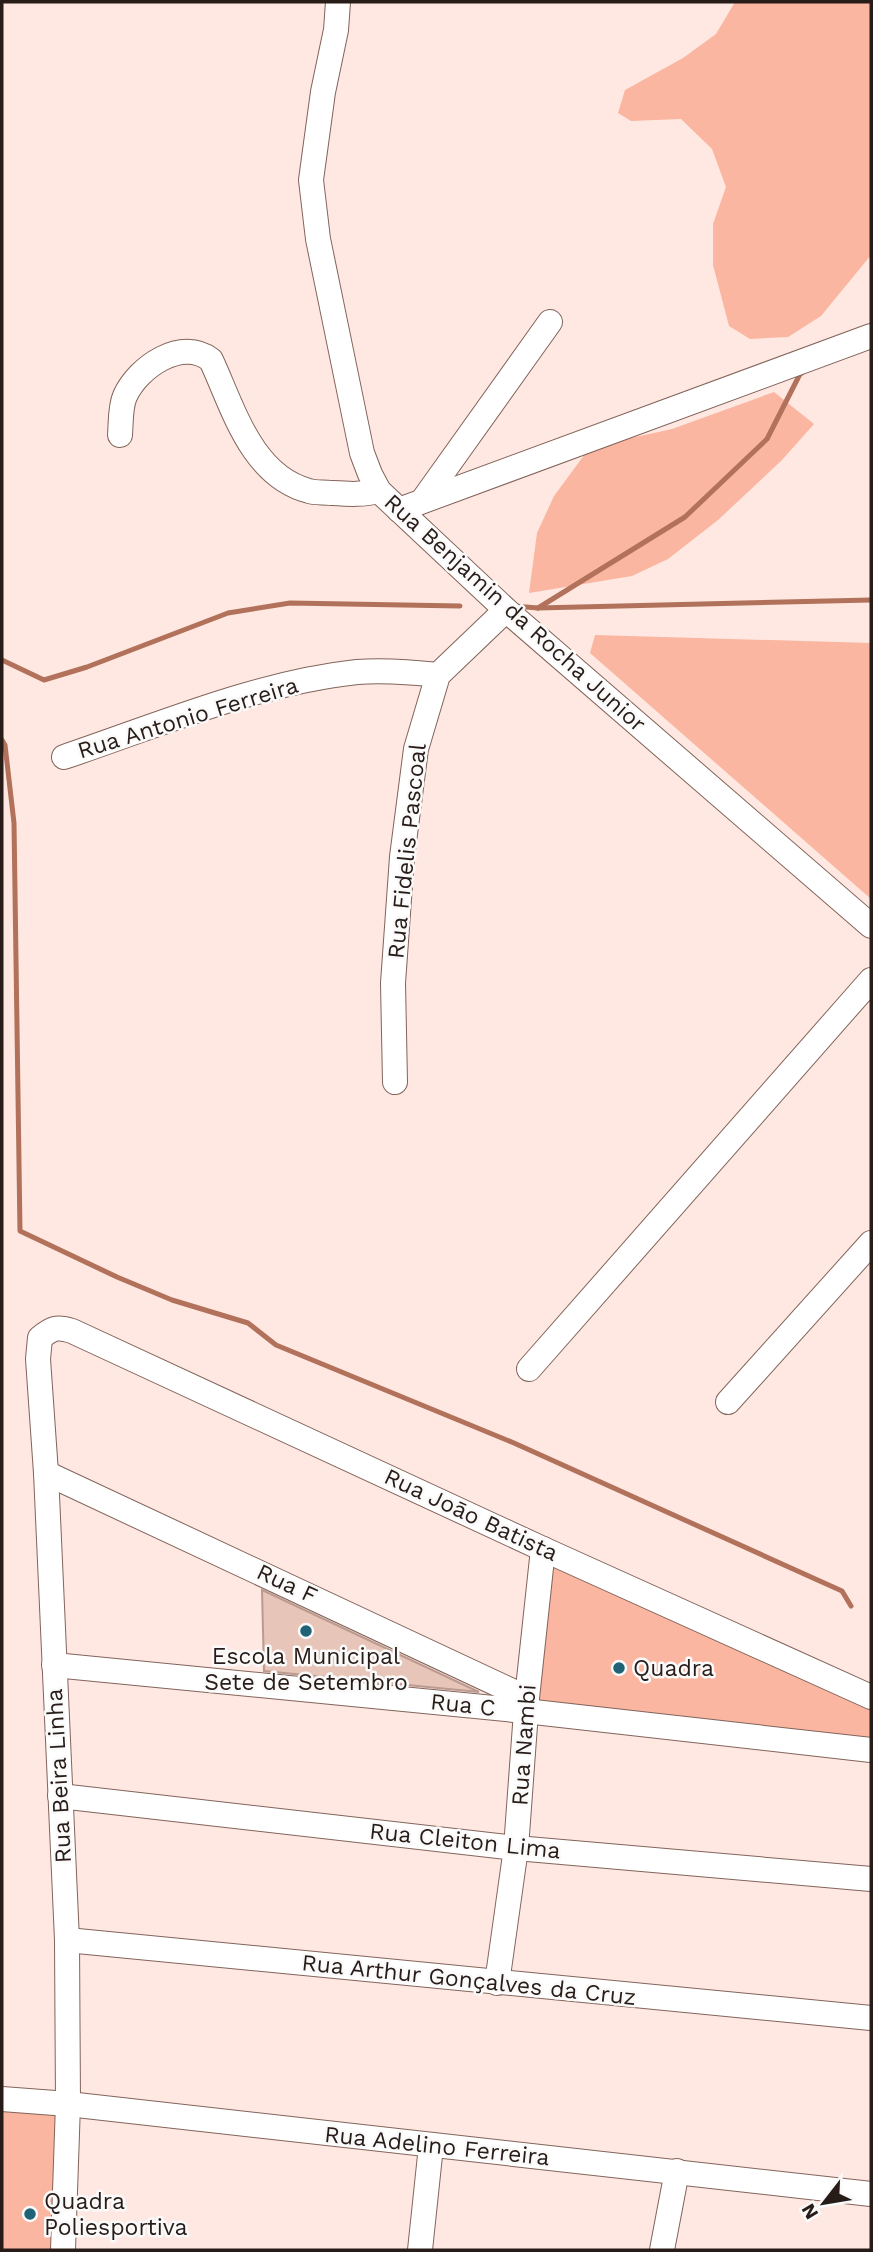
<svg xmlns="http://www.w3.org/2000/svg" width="873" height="2252" font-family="'Work Sans',sans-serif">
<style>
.green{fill:#fab6a0}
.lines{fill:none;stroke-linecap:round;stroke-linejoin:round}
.stream{stroke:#b2715a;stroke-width:5}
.building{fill:#e8c5b9;stroke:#bb9a8f;stroke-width:2}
.minor-casing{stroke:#82645a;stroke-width:26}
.minor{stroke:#fff;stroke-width:24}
.poi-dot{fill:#206376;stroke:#fafafa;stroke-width:2.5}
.labels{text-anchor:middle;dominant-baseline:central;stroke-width:5;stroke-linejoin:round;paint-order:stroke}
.street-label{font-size:23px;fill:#281c18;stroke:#fafafa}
.poi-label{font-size:23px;fill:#281c18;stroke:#fafafa;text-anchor:start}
</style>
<rect width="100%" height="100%" fill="#fee8e1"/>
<g class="green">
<polygon points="735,2 871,2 871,255 821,316 788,337 750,339 729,326 713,265 713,224 726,187 712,149 681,119 631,121 618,113 625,90 683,58 716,34"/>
<polygon points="774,392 814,424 782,460 718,520 668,559 632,576 529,593 537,533 554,496 585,454 631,438 672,429"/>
<polygon points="595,635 871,643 871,899 590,653"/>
<polygon points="546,1550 871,1701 871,1746 531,1707"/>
<polygon points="2,2104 62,2107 60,2250 2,2250"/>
</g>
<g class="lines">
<g class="stream">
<polyline points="514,606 538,608 871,600"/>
<polyline points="538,608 685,517 767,439 800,374 802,373"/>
<polyline points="2,660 44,680 87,667 228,613 290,603 460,606"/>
<polyline points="2,740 5,745 14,823 20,1231 117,1277 172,1300 248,1323 276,1345 514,1443 842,1591 851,1606"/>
</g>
</g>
<polygon class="building" points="262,1590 479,1692 264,1671"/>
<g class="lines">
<defs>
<g id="minor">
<polyline points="338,2 336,30 323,92 311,180 318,239 362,453 370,474 379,491 506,610 871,926"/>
<path d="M120 435C121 423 120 407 125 396 138 367 182 337 211 360 233 407 251 476 309 491 315 493 324 492 331 493 348 494 363 495 379 491"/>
<polyline points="423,500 550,322"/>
<polyline points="399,510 871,336"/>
<path d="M64 757C159 725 256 683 357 672 384 670 411 672 438 675"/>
<polyline points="395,1082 393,983 402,857 416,749 438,675 506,610"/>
<polyline points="529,1369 871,980"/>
<polyline points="728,1402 871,1243"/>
<polyline points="46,1473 527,1698"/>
<polyline points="54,1665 525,1711 871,1750"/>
<polyline points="60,1796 516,1848 871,1879"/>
<polyline points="67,1940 871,2018"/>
<polyline points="497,1983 516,1848 527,1698 543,1549"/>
<polyline points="2,2099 68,2104 871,2194"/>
<path d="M63 2250 68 2104 67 1940 46 1473 38 1359 40 1338C52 1328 57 1326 72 1331L543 1549 871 1697"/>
<polyline points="420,2250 431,2146"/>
<polyline points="662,2250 677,2171"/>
</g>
</defs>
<use href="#minor" class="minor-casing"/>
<use href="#minor" class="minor"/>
</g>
<g class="poi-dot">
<circle cx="306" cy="1631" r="7"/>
<circle cx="619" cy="1668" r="7"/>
<circle cx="30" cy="2214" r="7"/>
</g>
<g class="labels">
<g class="street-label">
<text transform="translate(515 613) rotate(42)">Rua Benjamin da Rocha Junior</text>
<text transform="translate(188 718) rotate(-17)">Rua Antonio Ferreira</text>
<text transform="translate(407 851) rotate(-84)">Rua Fidelis Pascoal</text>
<text transform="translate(471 1515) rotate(25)">Rua Joāo Batista</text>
<text transform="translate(287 1584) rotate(25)">Rua F</text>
<text transform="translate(463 1705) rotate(6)">Rua C</text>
<text transform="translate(524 1745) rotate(-86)">Rua Nambi</text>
<text transform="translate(59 1776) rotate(-93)">Rua Beira Linha</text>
<text transform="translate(465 1841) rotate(6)">Rua Cleiton Lima</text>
<text transform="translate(469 1980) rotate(6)">Rua Arthur Gonçalves da Cruz</text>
<text transform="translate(437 2146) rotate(6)">Rua Adelino Ferreira</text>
</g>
<g class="poi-label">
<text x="306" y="1656" text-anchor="middle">Escola Municipal<tspan x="306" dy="26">Sete de Setembro</tspan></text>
<text x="633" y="1668">Quadra</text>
<text x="44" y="2201">Quadra<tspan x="44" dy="26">Poliesportiva</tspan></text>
</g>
</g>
<rect width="873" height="2252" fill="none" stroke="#281c18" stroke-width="7"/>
<g transform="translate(824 2203) rotate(239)" stroke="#fafafa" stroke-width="5" paint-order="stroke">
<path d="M0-5L12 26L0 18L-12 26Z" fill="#281c18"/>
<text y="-10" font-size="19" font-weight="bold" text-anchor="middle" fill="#281c18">N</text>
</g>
</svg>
